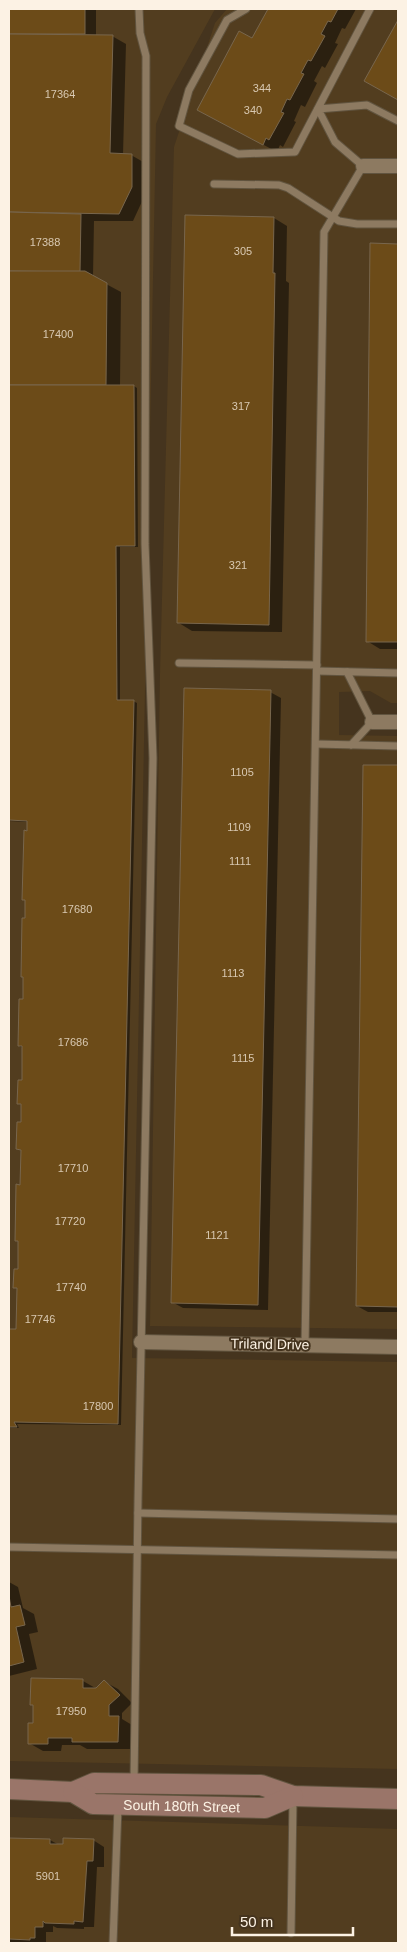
<svg xmlns="http://www.w3.org/2000/svg" width="407" height="1952" font-family="Helvetica,sans-serif">
<style>
.built{fill:#523d1f}
.shadow{fill:#0007}
.building{fill:#6c4b18;stroke:#78664d}
.lines{fill:none;stroke-linecap:round;stroke-linejoin:round}
.lane-casing{stroke:#61543f;stroke-width:9}
.street-casing{stroke:#61543f;stroke-width:16}
.secondary-casing{stroke:#61543f;stroke-width:22}
.lane{stroke:#8d7a61;stroke-width:7}
.street{stroke:#8d7a61;stroke-width:14}
.secondary{stroke:#9a7569;stroke-width:20}
.labels{text-anchor:middle;dominant-baseline:central;stroke-width:4;stroke-linejoin:round;paint-order:stroke}
.number-label{font-size:11px;fill:#d8c8b1}
.street-label{font-size:14px;fill:#fcf2e4;stroke:#45341e}
</style>
<rect width="100%" height="100%" fill="#45341e"/>
<g class="built">
<polygon points="9,9 215,9 167,97 156,124 132,1358 398,1362 398,1769 9,1761"/>
<polygon points="227,9 398,9 398,703 391,703 370,691 339,692 339,735 398,736 398,1329 150,1326 160,674 174,147 215,23"/>
<polygon points="9,1817 398,1829 398,1943 9,1943"/>
</g>
<g class="shadow">
<polygon points="9,9 96,9 96,36 112,36 126,44 123,155 131,155 145,163 145,195 133,221 94,221 93,277 121,292 120,386 134,386 137,388 138,547 120,547 120,701 133,701 137,703 121,1425 17,1424 19,1428 9,1428 9,1330 18,1330 18,1289 15,1287 19,1270 20,1242 16,1240 21,1186 21,1150 18,1149 22,1123 22,1105 18,1103 23,1081 23,1048 19,1046 24,1000 28,822 9,821"/>
<polygon points="269,9 356,9 345,29 342,28 335,43 338,44 325,68 322,66 314,81 317,83 305,107 301,105 294,121 296,122 283,147 280,145 277,152 213,118"/>
<polygon points="398,22 398,99 366,81"/>
<polygon points="274,218 287,226 286,281 289,283 282,632 192,631 179,623"/>
<polygon points="371,245 398,245 398,649 380,649 367,641"/>
<polygon points="270,692 281,698 268,1310 183,1308 172,1302"/>
<polygon points="365,766 398,766 398,1312 368,1312 357,1306"/>
<polygon points="9,1582 18,1587 23,1608 34,1614 38,1632 29,1634 37,1669 9,1676"/>
<polygon points="83,1681 97,1689 105,1682 118,1689 132,1703 122,1713 122,1719 132,1725 132,1749 87,1749 80,1745 62,1745 61,1751 43,1751 29,1743 34,1724"/>
<polygon points="9,1839 50,1840 59,1845 93,1840 104,1847 104,1867 97,1867 94,1927 84,1927 84,1929 57,1928 53,1926 53,1932 46,1932 46,1943 9,1943"/>
</g>
<g class="building">
<rect x="9" y="9" width="76" height="25"/>
<polygon points="268,9 338,9 331,22 328,21 321,34 325,36 311,61 308,60 301,73 304,74 290,100 287,99 281,112 284,113 269,140 266,138 263,145 197,110 239,31 252,38"/>
<polygon points="398,20 398,100 364,81"/>
<polygon points="9,34 113,35 110,153 132,154 132,187 119,214 9,212"/>
<polygon points="9,212 81,214 80,272 9,271"/>
<polygon points="185,215 274,217 273,273 275,273 269,625 177,623"/>
<polygon points="370,243 398,244 398,642 366,642"/>
<polygon points="9,271 85,271 107,283 106,385 9,385"/>
<polygon points="9,385 134,385 135,546 116,546 117,700 134,700 118,1424 14,1422 17,1427 9,1427 9,1329 16,1329 17,1288 13,1288 14,1269 18,1269 18,1241 15,1241 16,1184 20,1185 21,1150 16,1149 17,1122 21,1122 21,1104 17,1104 18,1080 22,1080 22,1046 18,1046 19,999 23,999 23,977 21,977 22,918 25,918 25,900 22,900 24,830 27,831 27,821 9,820"/>
<polygon points="184,688 271,690 258,1305 171,1303"/>
<polygon points="363,765 398,765 398,1307 356,1306"/>
<polygon points="9,1596 11,1607 20,1605 25,1625 16,1627 24,1662 9,1666"/>
<polygon points="31,1678 83,1679 83,1688 96,1688 104,1680 120,1695 109,1705 109,1716 119,1716 118,1742 72,1742 72,1738 48,1738 48,1744 28,1744 28,1723 33,1723 33,1705 30,1705"/>
<polygon points="9,1838 50,1839 50,1844 63,1844 63,1838 94,1839 93,1861 87,1861 83,1922 74,1921 74,1924 45,1923 43,1921 43,1927 35,1927 35,1938 30,1938 30,1940 9,1939"/>
</g>
<g class="lines">
<defs>
<g id="lane">
<polyline points="246,9 227,20 189,90 179,126 238,154 295,152 370,9"/>
<polyline points="214,184 279,185 288,188 339,221 357,224 398,224"/>
<polyline points="179,663 317,665"/>
<polyline points="317,671 398,673"/>
<polyline points="347,672 372,722 351,745"/>
<polyline points="316,744 398,746"/>
<polyline points="305,1345 324,232 363,166 335,142 318,109 367,105 398,121"/>
<polyline points="138,1513 398,1519"/>
<polyline points="9,1547 398,1555"/>
<polyline points="134,1782 138,1501 153,758 145,544 146,56 140,33 139,9"/>
<polyline points="291,1933 293,1799"/>
<polyline points="113,1943 118,1807"/>
</g>
<g id="street">
<polyline points="363,166 398,166"/>
<polyline points="372,722 398,722"/>
<polyline points="141,1342 398,1347"/>
</g>
<g id="secondary">
<polyline points="9,1789 73,1792 94,1783 261,1785 293,1796 398,1799"/>
<path id="s1" d="M73 1792 93 1804 265 1808 293 1796"/>
</g>
</defs>
<use href="#lane" class="lane-casing"/>
<use href="#street" class="street-casing"/>
<use href="#secondary" class="secondary-casing"/>
<use href="#lane" class="lane"/>
<use href="#street" class="street"/>
<use href="#secondary" class="secondary"/>
</g>
<g class="labels">
<g class="number-label">
<text x="262" y="88">344</text>
<text x="60" y="94">17364</text>
<text x="253" y="110">340</text>
<text x="45" y="242">17388</text>
<text x="243" y="251">305</text>
<text x="58" y="334">17400</text>
<text x="241" y="406">317</text>
<text x="238" y="565">321</text>
<text x="242" y="772">1105</text>
<text x="239" y="827">1109</text>
<text x="240" y="861">1111</text>
<text x="77" y="909">17680</text>
<text x="233" y="973">1113</text>
<text x="73" y="1042">17686</text>
<text x="243" y="1058">1115</text>
<text x="73" y="1168">17710</text>
<text x="70" y="1221">17720</text>
<text x="217" y="1235">1121</text>
<text x="71" y="1287">17740</text>
<text x="40" y="1319">17746</text>
<text x="98" y="1406">17800</text>
<text x="71" y="1711">17950</text>
<text x="48" y="1876">5901</text>
</g>
<g class="street-label">
<text transform="translate(270 1344) rotate(1)">Triland Drive</text>
<text stroke="none"><textPath href="#s1" startOffset="112">South 180th Street</textPath></text>
</g>
</g>
<rect width="407" height="1952" fill="none" stroke="#fcf2e4" stroke-width="20"/>
<path d="M232 1927v8h121v-8" fill="none" stroke="#fcf2e4" stroke-width="2.5"/>
<text x="240" y="1927" font-size="15" fill="#fcf2e4" stroke="#45341e" stroke-width="4" paint-order="stroke">50 m</text>
</svg>
